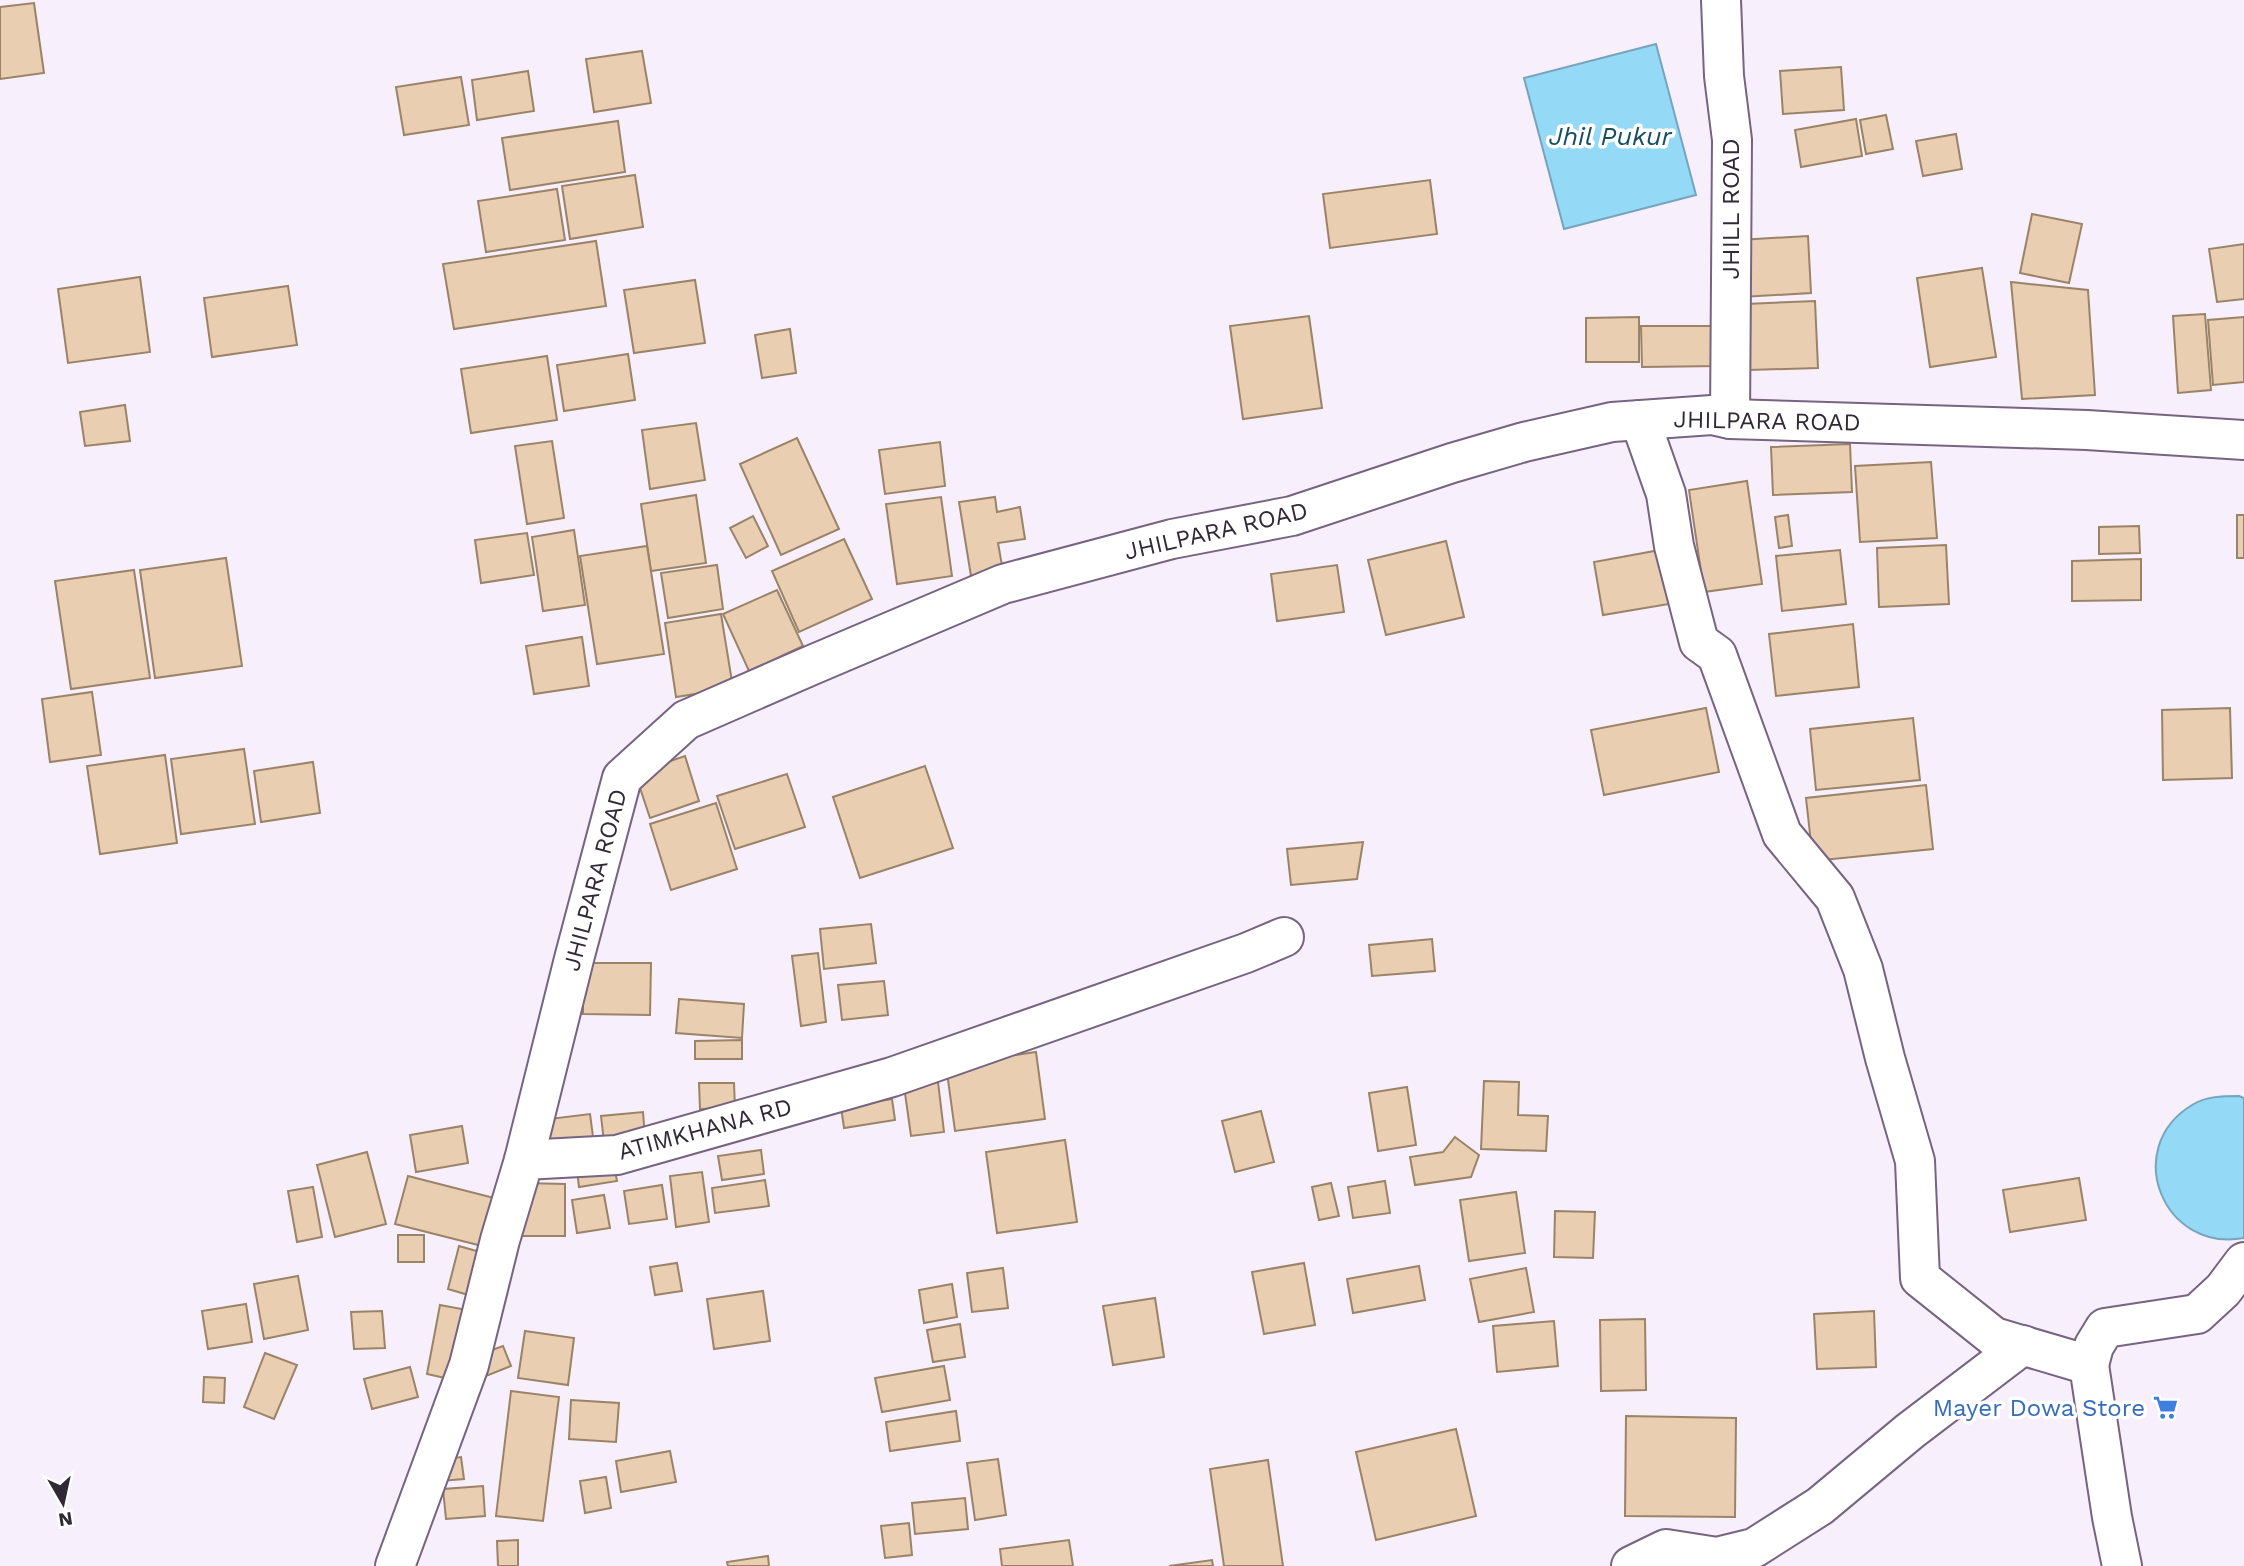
<svg xmlns="http://www.w3.org/2000/svg" width="2244" height="1566" font-family="'Work Sans',sans-serif">
<style>
.water{fill:#94d9f6;stroke:#76a4bc;stroke-width:2}
.building{fill:#e9ceb1;stroke:#9b8367;stroke-width:2}
.lines{fill:none;stroke-linecap:round;stroke-linejoin:round}
.minor-casing{stroke:#766481;stroke-width:42}
.minor{stroke:#fff;stroke-width:38}
.labels{text-anchor:middle;dominant-baseline:central;stroke-width:7;stroke-linejoin:round;paint-order:stroke}
.street-label{font-size:24px;fill:#312936;stroke:#fff}
.shop-label{font-size:24px;fill:#366cbe;stroke:#fff;text-anchor:end}
.water-label{font-size:26px;font-style:italic;fill:#154d62;stroke:#fff}
</style>
<rect width="100%" height="100%" fill="#f7effc"/>
<g class="water">
<polygon points="1656,44 1696,195 1564,229 1524,78"/>
<path d="M2239 1096 2244 1098V1238C2163 1253 2121 1148 2192 1105 2206 1096 2223 1096 2239 1096Z"/>
</g>
<g class="building">
<polygon points="34,3 44,73 0,79 0,7"/>
<polygon points="642,51 651,103 594,112 586,59"/>
<polygon points="1841,67 1844,110 1783,114 1780,71"/>
<polygon points="528,71 534,111 477,120 472,80"/>
<polygon points="461,77 469,125 404,135 396,87"/>
<polygon points="1886,115 1893,149 1866,154 1860,120"/>
<polygon points="1856,119 1862,156 1801,167 1795,130"/>
<polygon points="618,121 625,172 510,190 502,138"/>
<polygon points="1956,134 1962,169 1923,176 1916,141"/>
<polygon points="635,175 643,227 570,239 562,186"/>
<polygon points="1430,180 1437,234 1330,248 1323,194"/>
<polygon points="557,189 565,240 486,252 478,201"/>
<polygon points="2032,214 2082,224 2069,283 2020,273"/>
<polygon points="1808,236 1811,293 1741,297 1739,240"/>
<polygon points="596,241 606,306 454,329 443,264"/>
<polygon points="2244,244 2244,299 2217,302 2209,249"/>
<polygon points="1982,268 1996,357 1930,367 1917,278"/>
<polygon points="140,277 150,352 68,363 58,289"/>
<polygon points="695,280 705,343 634,353 624,290"/>
<polygon points="2011,282 2088,290 2095,395 2022,399"/>
<polygon points="288,286 297,345 212,357 204,298"/>
<polygon points="1815,301 1818,368 1749,370 1746,304"/>
<polygon points="2205,314 2211,390 2178,393 2173,316"/>
<polygon points="1309,316 1322,408 1243,419 1230,326"/>
<polygon points="1639,317 1639,362 1586,362 1586,318"/>
<polygon points="2244,317 2244,382 2213,385 2208,320"/>
<polygon points="1641,326 1720,326 1720,366 1642,367"/>
<polygon points="790,329 796,373 762,378 755,335"/>
<polygon points="628,354 635,400 564,411 557,365"/>
<polygon points="547,356 557,420 471,433 461,369"/>
<polygon points="125,405 130,441 85,446 80,412"/>
<polygon points="696,423 705,480 650,489 642,430"/>
<polygon points="797,438 839,529 781,555 740,464"/>
<polygon points="552,441 564,518 527,524 515,446"/>
<polygon points="940,442 945,486 885,494 879,450"/>
<polygon points="1850,444 1852,492 1773,495 1771,447"/>
<polygon points="1931,462 1937,538 1860,542 1855,466"/>
<polygon points="1747,481 1762,584 1704,592 1689,490"/>
<polygon points="696,495 706,563 651,571 641,504"/>
<polygon points="941,497 952,576 897,584 886,504"/>
<polygon points="995,497 997,512 1020,507 1025,539 998,543 1003,571 971,576 959,502"/>
<polygon points="1788,515 1792,546 1779,548 1775,517"/>
<rect x="2237" y="515" width="7" height="43"/>
<polygon points="753,516 768,546 746,558 730,528"/>
<polygon points="2139,526 2140,553 2099,554 2099,527"/>
<polygon points="574,530 585,605 543,611 532,537"/>
<polygon points="527,533 534,575 481,583 475,540"/>
<polygon points="844,539 872,599 799,632 772,571"/>
<polygon points="1446,541 1464,617 1386,635 1368,560"/>
<polygon points="1946,545 1949,604 1879,607 1877,548"/>
<polygon points="647,546 664,654 597,664 580,556"/>
<polygon points="1660,550 1669,604 1603,615 1594,562"/>
<polygon points="1840,550 1846,604 1782,611 1776,556"/>
<polygon points="226,558 242,666 155,678 140,570"/>
<polygon points="2141,559 2141,600 2072,601 2072,561"/>
<polygon points="717,565 723,609 668,618 661,573"/>
<polygon points="1337,565 1344,612 1277,621 1271,574"/>
<polygon points="134,570 150,678 71,689 55,581"/>
<polygon points="777,590 803,646 749,671 723,614"/>
<polygon points="721,614 733,688 676,697 665,623"/>
<polygon points="1853,624 1859,687 1776,696 1769,634"/>
<polygon points="582,637 589,686 534,694 526,646"/>
<polygon points="92,692 101,755 50,762 42,699"/>
<polygon points="1706,708 1719,772 1604,795 1591,730"/>
<polygon points="2230,708 2232,778 2163,780 2162,710"/>
<polygon points="1913,718 1920,780 1816,790 1810,729"/>
<polygon points="244,749 255,824 181,834 171,759"/>
<polygon points="165,755 177,843 100,854 87,766"/>
<polygon points="685,756 699,801 650,818 635,773"/>
<polygon points="313,762 320,813 261,822 254,771"/>
<polygon points="925,766 953,848 860,878 833,797"/>
<polygon points="787,774 805,827 735,849 717,796"/>
<polygon points="1926,785 1933,849 1813,861 1806,798"/>
<polygon points="716,803 737,869 671,890 650,824"/>
<polygon points="1363,842 1357,879 1291,885 1287,849"/>
<polygon points="871,924 876,963 824,969 820,929"/>
<polygon points="1432,939 1435,971 1372,976 1369,945"/>
<polygon points="818,953 826,1022 801,1026 792,956"/>
<polygon points="583,963 651,963 650,1015 583,1014"/>
<polygon points="884,981 888,1015 842,1020 838,985"/>
<polygon points="679,999 744,1004 742,1038 676,1033"/>
<polygon points="742,1040 742,1059 695,1059 695,1041"/>
<polygon points="1036,1052 1045,1119 955,1131 946,1065"/>
<polygon points="1484,1081 1519,1082 1518,1115 1548,1116 1546,1151 1481,1149"/>
<polygon points="938,1082 944,1132 911,1136 904,1086"/>
<polygon points="699,1083 734,1083 735,1108 700,1109"/>
<polygon points="1407,1087 1416,1145 1378,1151 1369,1093"/>
<polygon points="892,1099 895,1120 844,1128 841,1107"/>
<polygon points="1261,1111 1274,1162 1235,1172 1222,1121"/>
<polygon points="643,1112 645,1137 604,1142 601,1116"/>
<polygon points="590,1114 594,1144 545,1149 541,1120"/>
<polygon points="462,1126 468,1163 416,1172 410,1135"/>
<polygon points="1455,1137 1479,1155 1471,1177 1415,1185 1410,1157 1443,1152"/>
<polygon points="1065,1140 1077,1222 997,1233 986,1152"/>
<polygon points="761,1150 764,1174 722,1180 718,1156"/>
<polygon points="367,1152 386,1224 335,1237 317,1165"/>
<polygon points="614,1165 617,1181 579,1187 577,1171"/>
<polygon points="702,1172 709,1222 676,1227 670,1176"/>
<polygon points="408,1176 498,1199 486,1247 395,1224"/>
<polygon points="2079,1178 2086,1220 2010,1232 2003,1190"/>
<polygon points="765,1180 769,1206 715,1213 712,1188"/>
<polygon points="1385,1181 1390,1213 1353,1218 1348,1187"/>
<polygon points="521,1183 565,1184 565,1236 515,1236"/>
<polygon points="1331,1183 1339,1216 1319,1220 1312,1187"/>
<polygon points="662,1185 667,1219 629,1224 624,1191"/>
<polygon points="313,1187 322,1237 297,1242 288,1191"/>
<polygon points="1516,1192 1525,1253 1469,1261 1460,1200"/>
<polygon points="604,1195 610,1228 577,1233 572,1200"/>
<polygon points="1555,1211 1595,1212 1593,1258 1554,1257"/>
<rect x="398" y="1235" width="26" height="27"/>
<polygon points="459,1246 487,1254 475,1297 448,1289"/>
<polygon points="677,1263 682,1291 655,1295 650,1267"/>
<polygon points="1304,1263 1315,1325 1264,1334 1252,1272"/>
<polygon points="1419,1266 1425,1300 1353,1313 1347,1279"/>
<polygon points="1003,1268 1008,1308 972,1312 967,1273"/>
<polygon points="1526,1268 1534,1312 1479,1322 1470,1279"/>
<polygon points="298,1276 308,1330 264,1339 254,1284"/>
<polygon points="952,1284 957,1317 924,1323 919,1290"/>
<polygon points="763,1291 770,1341 714,1349 707,1299"/>
<polygon points="1155,1298 1164,1357 1113,1365 1103,1306"/>
<polygon points="246,1304 252,1342 208,1349 202,1311"/>
<polygon points="440,1305 467,1310 454,1380 427,1374"/>
<polygon points="382,1311 385,1348 354,1349 351,1312"/>
<polygon points="1874,1311 1876,1367 1817,1369 1814,1314"/>
<polygon points="1645,1319 1646,1390 1601,1391 1600,1320"/>
<polygon points="1554,1321 1558,1366 1497,1372 1493,1326"/>
<polygon points="960,1324 965,1357 933,1362 927,1330"/>
<polygon points="525,1331 574,1338 568,1385 518,1378"/>
<polygon points="503,1346 511,1366 486,1376 478,1355"/>
<polygon points="265,1353 297,1365 274,1419 244,1407"/>
<polygon points="944,1366 950,1400 882,1412 875,1378"/>
<polygon points="410,1367 418,1397 372,1409 364,1379"/>
<polygon points="204,1377 225,1378 224,1403 203,1402"/>
<polygon points="511,1391 559,1397 543,1521 496,1516"/>
<polygon points="571,1400 619,1403 616,1442 569,1439"/>
<polygon points="956,1411 960,1441 890,1451 886,1422"/>
<polygon points="1626,1416 1736,1418 1735,1517 1625,1516"/>
<polygon points="1456,1429 1476,1516 1376,1540 1356,1452"/>
<polygon points="670,1451 676,1482 621,1492 616,1461"/>
<polygon points="461,1457 464,1479 440,1481 438,1460"/>
<polygon points="998,1459 1006,1515 975,1520 967,1463"/>
<polygon points="1268,1460 1283,1566 1224,1566 1210,1469"/>
<polygon points="606,1477 611,1508 585,1513 580,1481"/>
<polygon points="483,1486 485,1516 446,1519 443,1489"/>
<polygon points="965,1498 968,1529 915,1534 912,1503"/>
<polygon points="909,1523 912,1555 885,1558 881,1526"/>
<polygon points="518,1540 518,1566 498,1566 497,1541"/>
<polygon points="1069,1540 1073,1566 1002,1566 1000,1549"/>
<polygon points="768,1556 769,1566 728,1566 727,1562"/>
<polygon points="1212,1560 1213,1566 1169,1566"/>
</g>
<g class="lines">
<defs>
<g id="minor">
<polyline points="1721,0 1724,76 1732,140 1730,419"/>
<polyline points="1640,420 1666,494 1674,546 1699,642 1717,655 1782,834 1835,898 1863,969 1885,1058 1915,1161 1920,1278 1994,1337 2089,1365 2112,1517 2122,1566"/>
<polyline points="524,1160 574,959 622,778 686,720 812,665 1003,584 1172,539 1292,516 1452,463 1524,442 1612,422 1712,415 1730,419 2087,430 2244,440"/>
<polyline points="2089,1365 2094,1346 2105,1328 2197,1314 2223,1290 2244,1262"/>
<polyline points="395,1566 469,1365 500,1240 524,1160 617,1155 892,1077 1246,953 1284,937"/>
<polyline points="1631,1566 1666,1549 1717,1557 1754,1548 1820,1506 1910,1431 2023,1345"/>
</g>
</defs>
<use href="#minor" class="minor-casing"/>
<use href="#minor" class="minor"/>
</g>
<defs>
<symbol id="supermarket-bare" viewBox="-9 -9 18 18"><path d="M-6-5.5h2.5l.6 2H6L4.5 2H-2.5L-4.4-4H-6ZM-1.5 3.2a1.3 1.3 0 1 0 .1 0ZM3 3.2a1.3 1.3 0 1 0 .1 0Z" fill="#3f7fe0" stroke="#fff" stroke-width="2.5" paint-order="stroke"/></symbol>
</defs>
<g fill-rule="evenodd">
<use href="#supermarket-bare" x="2148" y="1390" width="35" height="35"/>
</g>
<g class="labels">
<g class="street-label">
<text transform="translate(1731 209) rotate(-90)">JHILL ROAD</text>
<text transform="translate(1767 421) rotate(1)">JHILPARA ROAD</text>
<text transform="translate(1216 531) rotate(-13)">JHILPARA ROAD</text>
<text transform="translate(595 880) rotate(-75)">JHILPARA ROAD</text>
<text transform="translate(705 1129) rotate(-15)">ATIMKHANA RD</text>
</g>
<g class="shop-label">
<text x="2145" y="1408">Mayer Dowa Store</text>
</g>
<g class="water-label">
<text x="1610" y="136">Jhil Pukur</text>
</g>
</g>
<g transform="translate(63 1503) rotate(171)" stroke="#ffffff" stroke-width="5" paint-order="stroke">
<path d="M0-5L12 26L0 18L-12 26Z" fill="#312936"/>
<text y="-10" font-size="19" font-weight="bold" text-anchor="middle" fill="#312936">N</text>
</g>
</svg>
